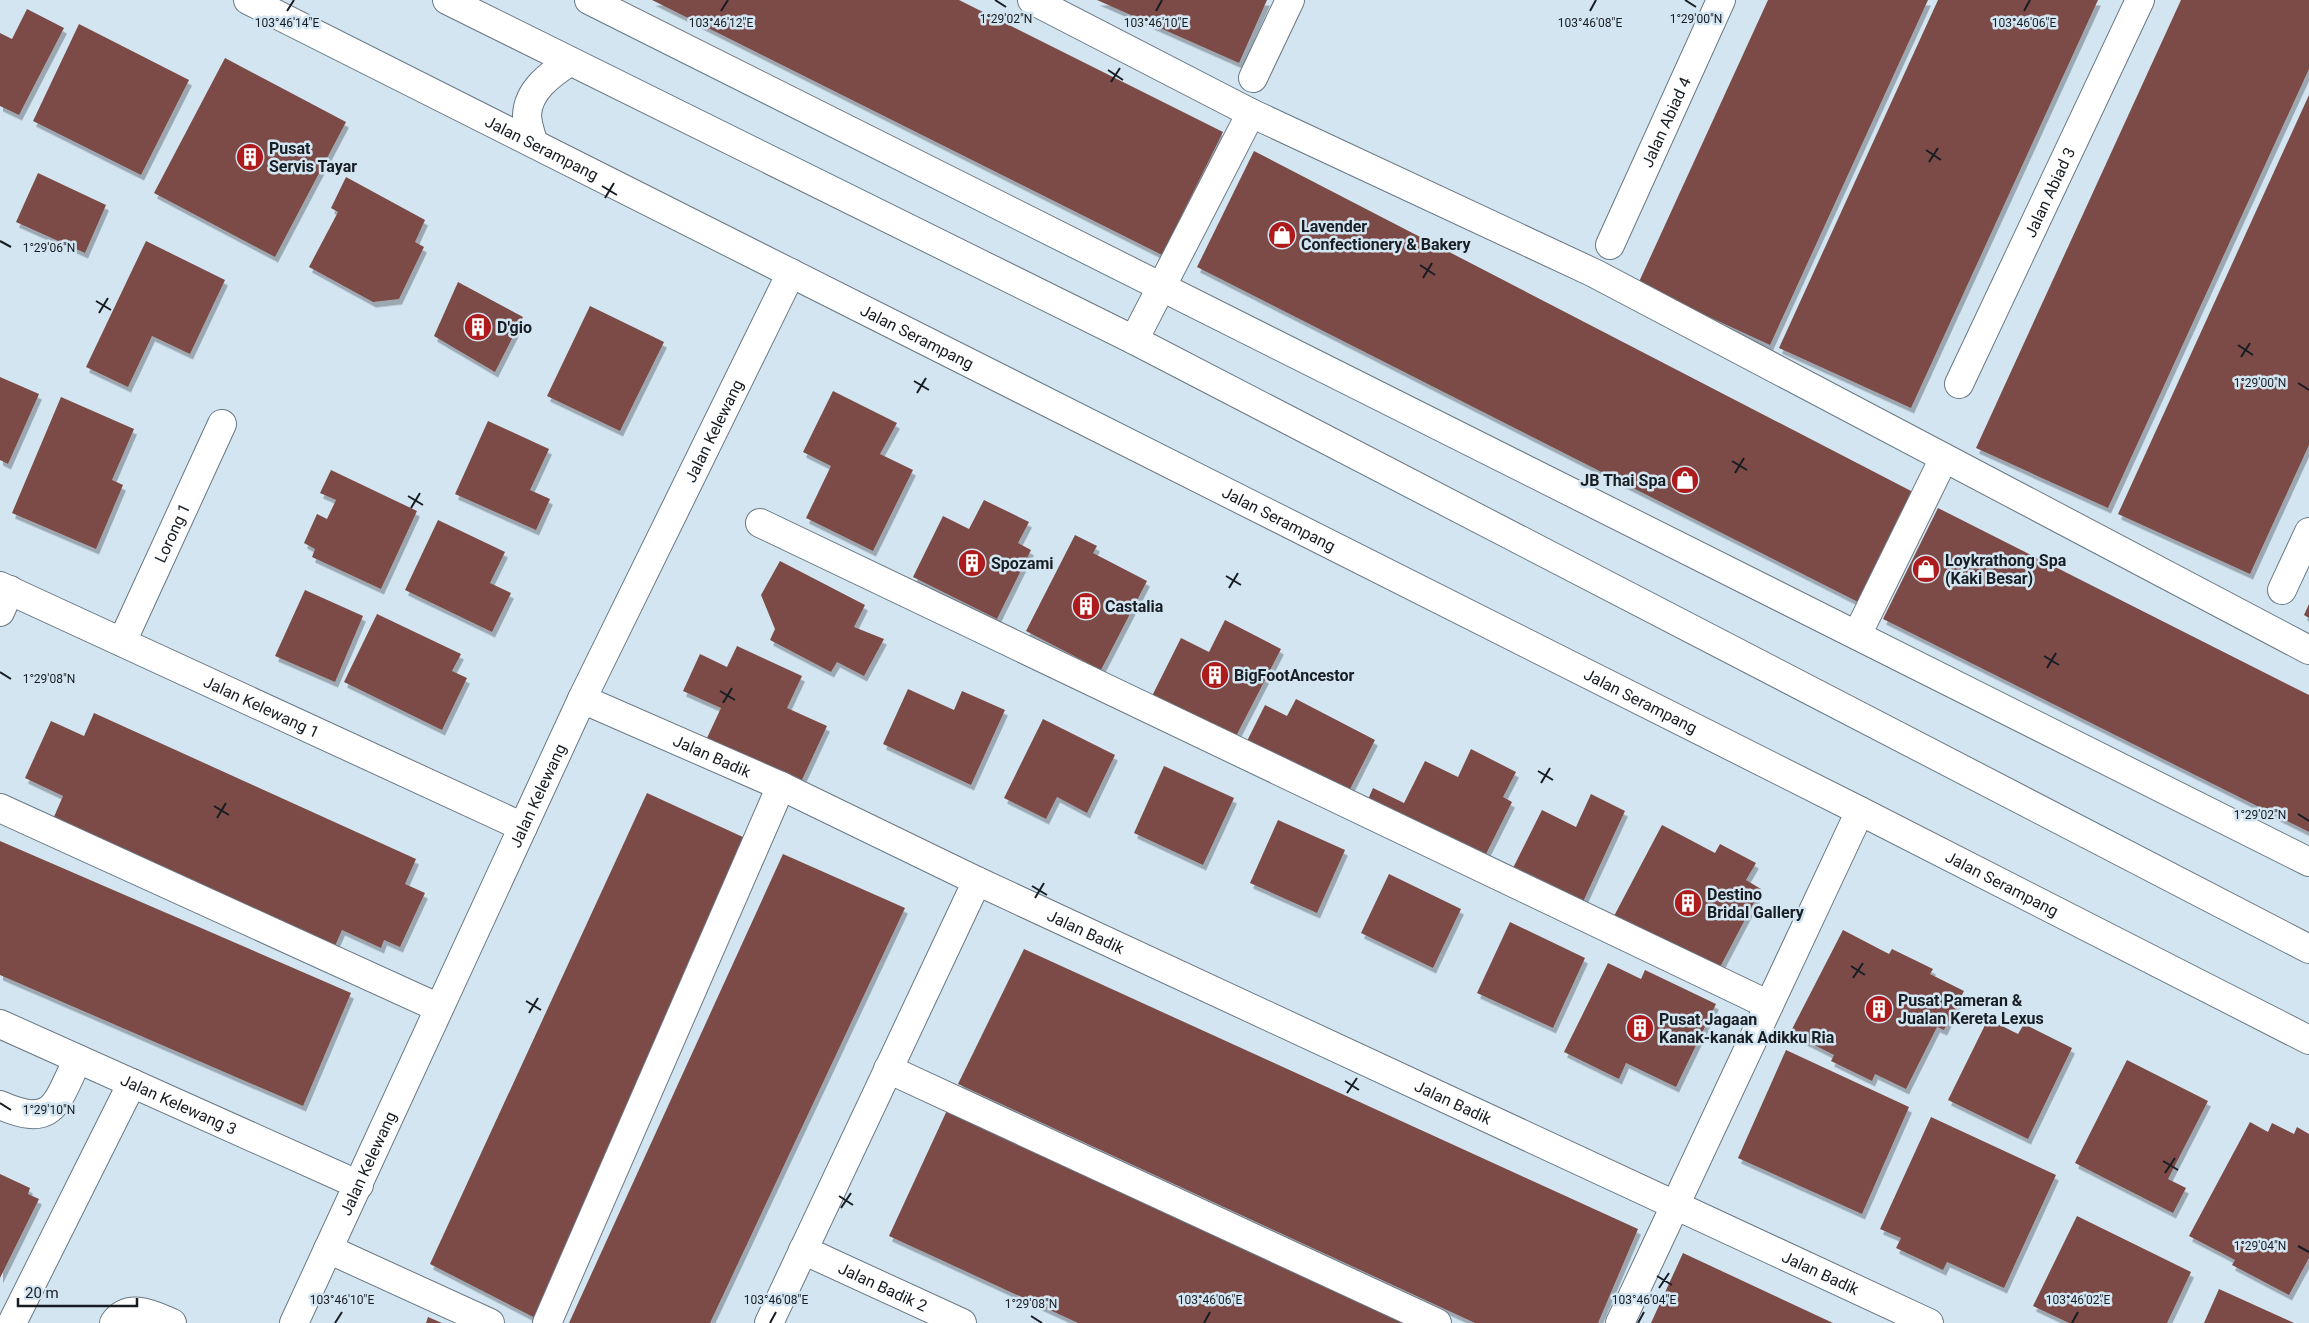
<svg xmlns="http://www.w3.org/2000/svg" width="2309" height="1323" font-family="Roboto,sans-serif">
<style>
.building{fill:#7b4c46;filter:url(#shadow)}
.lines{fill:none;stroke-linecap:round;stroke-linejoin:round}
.minor-casing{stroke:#697884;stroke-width:30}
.major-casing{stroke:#697884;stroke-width:30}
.minor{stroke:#fff;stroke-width:28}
.major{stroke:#fff;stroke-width:28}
.ticks{fill:none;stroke:#171d22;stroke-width:2}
.labels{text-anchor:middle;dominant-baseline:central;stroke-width:5;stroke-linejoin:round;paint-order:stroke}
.street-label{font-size:16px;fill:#171d22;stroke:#d4e5f2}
.poi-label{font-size:16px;font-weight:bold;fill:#171d22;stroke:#d4e5f2;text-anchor:start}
.ticks-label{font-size:12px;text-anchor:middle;fill:#171d22;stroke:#d4e5f2;stroke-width:5;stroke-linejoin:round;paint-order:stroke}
</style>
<defs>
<filter id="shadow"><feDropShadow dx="3" dy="5.5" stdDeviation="0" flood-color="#0004"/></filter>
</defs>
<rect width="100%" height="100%" fill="#d4e5f2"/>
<g class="building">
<polygon points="652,0 959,0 1223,132 1162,255"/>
<polygon points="1097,0 1267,0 1239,63"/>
<polygon points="1768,0 1928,0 1770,345 1638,284"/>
<polygon points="1938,0 2098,0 1911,408 1779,348"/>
<polygon points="2181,0 2309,0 2309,69 2108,508 1976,448"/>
<polygon points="27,9 64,28 19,115 0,106 0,33 12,39"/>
<polygon points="79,24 189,80 141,175 33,121"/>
<polygon points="225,58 346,122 275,257 154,193"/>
<polygon points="2309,95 2309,445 2250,574 2118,514"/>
<polygon points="1254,151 1913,492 1858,602 1197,267"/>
<polygon points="38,173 106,205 85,253 16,222"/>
<polygon points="346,177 425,220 415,242 424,247 399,299 373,302 309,267 338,212 331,208"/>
<polygon points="146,241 225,280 190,354 152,336 128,387 86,367"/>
<polygon points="458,282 523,317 495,372 434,336"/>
<polygon points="590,306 664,342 620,431 547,396"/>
<polygon points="0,377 39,394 8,464 0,460"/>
<polygon points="833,391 897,423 880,454 913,470 873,551 806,518 831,466 803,452"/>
<polygon points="61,397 134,429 112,480 123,485 96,549 12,513"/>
<polygon points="488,421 549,449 530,490 550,499 536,530 455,494"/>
<polygon points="331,470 417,511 381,589 312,557 315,549 304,543 317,514 327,519 336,500 320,493"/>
<polygon points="984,500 1029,522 1018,543 1031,550 997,619 913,577 943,516 969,529"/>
<polygon points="1938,508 2309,695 2309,832 1883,619"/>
<polygon points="438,520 505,552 490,583 511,593 492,632 405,590"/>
<polygon points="1075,535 1097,546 1093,553 1147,581 1101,670 1026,631"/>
<polygon points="780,561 865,605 854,627 884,639 864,676 837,662 831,672 770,640 775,629 761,595"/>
<polygon points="305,590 363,616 335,682 275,656"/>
<polygon points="2309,604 2309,618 2304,615"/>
<polygon points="377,614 461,654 452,671 467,678 442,730 344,682"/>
<polygon points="1225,620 1281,649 1234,740 1151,698 1181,638 1209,652"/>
<polygon points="737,646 802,676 787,708 827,726 801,782 707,738 721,708 683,691 700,654 727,667"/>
<polygon points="908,689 954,710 962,691 1005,710 971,785 883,744"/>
<polygon points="1296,699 1375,740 1345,799 1244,747 1265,705 1287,716"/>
<polygon points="94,713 416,859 405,884 425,893 400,947 384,940 381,948 342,930 332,953 50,826 63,796 25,778 51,721 84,736"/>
<polygon points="1043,719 1115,755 1087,813 1057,797 1046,819 1004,798"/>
<polygon points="1471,749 1516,772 1503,797 1512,802 1481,864 1365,806 1373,788 1404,803 1425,761 1458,777"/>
<polygon points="1164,766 1234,798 1203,865 1134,833"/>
<polygon points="647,793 756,843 537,1319 430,1264"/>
<polygon points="1591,794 1625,811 1582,904 1512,870 1542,810 1576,827"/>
<polygon points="1278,820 1345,850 1317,913 1250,883"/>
<polygon points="1662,825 1715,853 1720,844 1756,863 1746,880 1761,889 1718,971 1614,916"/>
<polygon points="0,841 351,993 303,1106 0,975"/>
<polygon points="783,854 905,908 710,1323 569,1323"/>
<polygon points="1389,874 1461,909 1433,968 1361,933"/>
<polygon points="1510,922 1585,958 1553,1028 1477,993"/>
<polygon points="1843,930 1889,954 1892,949 1933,969 1930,974 1964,991 1944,1030 1937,1027 1906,1089 1875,1074 1872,1081 1831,1061 1834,1055 1790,1033"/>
<polygon points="1024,949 1638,1229 1598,1323 1475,1323 958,1084"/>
<polygon points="1608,963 1641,979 1645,970 1716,1004 1676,1087 1626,1063 1619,1079 1564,1052"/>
<polygon points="1988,1019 2018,1034 2024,1024 2072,1048 2028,1139 1948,1100"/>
<polygon points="1786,1050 1909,1107 1862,1214 1738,1158"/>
<polygon points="2127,1060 2208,1101 2168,1179 2186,1188 2173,1213 2075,1163"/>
<polygon points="949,1106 1408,1323 1078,1323 889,1236"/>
<polygon points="1931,1117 2056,1175 2004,1288 1947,1262 1943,1270 1896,1248 1901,1238 1880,1229"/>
<polygon points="2250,1122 2268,1132 2272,1123 2294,1134 2297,1127 2309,1134 2309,1258 2289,1295 2232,1265 2235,1260 2189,1236"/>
<polygon points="0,1174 30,1188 28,1194 39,1199 0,1278"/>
<polygon points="2077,1216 2191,1272 2167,1323 2069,1323 2033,1306"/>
<polygon points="1683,1253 1833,1323 1651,1323"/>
<polygon points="2219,1289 2294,1323 2204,1323"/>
<polygon points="428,1317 442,1323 426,1323"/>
</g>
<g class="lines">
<defs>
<g id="minor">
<polyline points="589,0 2309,862"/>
<polyline points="1032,0 1251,113 1594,273 2309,650"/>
<polyline points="1253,78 1290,0"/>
<path id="s1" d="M1610 245 1721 0"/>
<polyline points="1134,340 1251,113"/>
<path id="s2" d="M1959 384 2140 0"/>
<polyline points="760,523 1769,1005"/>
<path id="s3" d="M0 586 523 827"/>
<polyline points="2282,590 2309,532"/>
<polyline points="0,612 10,590"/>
<polyline points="1857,635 1944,458"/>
<path id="s4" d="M122 642 222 424"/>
<path id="s5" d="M582 699 781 786 977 881 1929 1323"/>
<polyline points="0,808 439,1008"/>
<path id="s6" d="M0 1024 359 1185"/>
<polyline points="888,1069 1437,1323"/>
<path d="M0 1105C55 1129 56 1103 78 1059"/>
<polyline points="328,1249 490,1323"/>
<path id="s7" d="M803 1250 962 1323"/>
<polyline points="12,1323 132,1083"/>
<path d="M114 1323C129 1302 153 1315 172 1323"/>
<path id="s8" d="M294 1323 582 699 791 273"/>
<polyline points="547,1323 781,786"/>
<polyline points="769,1323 977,881"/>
<polyline points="1620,1323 1860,811"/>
</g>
<g id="major">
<path id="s9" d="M248 0 1860 811 2309 1040"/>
<polyline points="447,0 1134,340 2309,949"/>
<path d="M533 142C531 134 527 123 527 115 528 90 551 74 569 62"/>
</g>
</defs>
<use href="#minor" class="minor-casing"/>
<use href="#major" class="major-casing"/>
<use href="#minor" class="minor"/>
<use href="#major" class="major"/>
</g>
<path class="ticks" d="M995 0 1006 7M1685 0 1696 7M287 11 294 0M721 11 728 0M1156 11 1162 0M1590 11 1596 0M2024 11 2030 0M1108 70 1123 80M1111 82 1120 68M1926 150 1941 160M1929 162 1938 148M602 186 617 195M605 198 614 183M0 241 11 247M1420 265 1435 275M1423 278 1432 263M96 301 111 310M99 313 108 298M2238 345 2253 355M2241 357 2250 343M914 381 929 390M2298 383 2309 390M917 393 926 378M1732 461 1747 470M1735 473 1744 458M408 496 423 505M411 508 420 493M1226 576 1241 585M1229 588 1238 573M2044 656 2059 665M2047 668 2056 653M0 672 11 679M720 691 735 700M723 703 732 688M1538 771 1553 780M1541 783 1550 768M214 806 229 815M2298 814 2309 821M217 818 226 803M1032 886 1047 895M1035 898 1044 883M1851 966 1865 975M1853 978 1863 963M526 1001 541 1010M529 1013 538 998M1345 1081 1359 1090M1347 1093 1357 1078M0 1103 11 1110M2163 1161 2178 1170M2165 1173 2175 1158M839 1196 853 1205M841 1208 851 1193M2298 1246 2309 1252M1657 1276 1672 1285M1659 1288 1669 1273M1031 1316 1042 1323M335 1323 342 1312M770 1323 776 1312M1204 1323 1210 1312M1638 1323 1644 1312M2072 1323 2078 1312"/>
<defs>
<symbol id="building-disc" viewBox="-11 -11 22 22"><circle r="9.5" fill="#ad1b1c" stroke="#d4e5f2"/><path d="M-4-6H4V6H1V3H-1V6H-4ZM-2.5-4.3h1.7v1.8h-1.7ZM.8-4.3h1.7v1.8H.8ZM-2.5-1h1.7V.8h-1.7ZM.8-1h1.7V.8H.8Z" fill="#fff"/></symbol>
<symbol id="shop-disc" viewBox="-11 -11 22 22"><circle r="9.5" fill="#ad1b1c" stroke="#d4e5f2"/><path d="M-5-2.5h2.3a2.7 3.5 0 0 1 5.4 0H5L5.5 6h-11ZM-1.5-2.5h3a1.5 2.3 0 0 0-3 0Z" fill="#fff"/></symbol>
</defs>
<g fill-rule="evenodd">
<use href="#building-disc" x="234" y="141" width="32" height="32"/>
<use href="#shop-disc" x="1266" y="219" width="32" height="32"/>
<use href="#building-disc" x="462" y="311" width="32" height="32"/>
<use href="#shop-disc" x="1669" y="464" width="32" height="32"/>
<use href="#building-disc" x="956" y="547" width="32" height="32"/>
<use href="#shop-disc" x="1910" y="553" width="32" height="32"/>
<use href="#building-disc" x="1070" y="590" width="32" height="32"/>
<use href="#building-disc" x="1199" y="659" width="32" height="32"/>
<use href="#building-disc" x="1672" y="887" width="32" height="32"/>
<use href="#building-disc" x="1863" y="993" width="32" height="32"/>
<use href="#building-disc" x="1624" y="1012" width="32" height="32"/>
</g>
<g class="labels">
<g class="street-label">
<text stroke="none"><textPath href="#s1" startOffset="135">Jalan Abiad 4</textPath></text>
<text stroke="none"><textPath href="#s9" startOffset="329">Jalan Serampang</textPath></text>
<text stroke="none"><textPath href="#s2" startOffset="212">Jalan Abiad 3</textPath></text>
<text stroke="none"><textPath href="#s9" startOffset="749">Jalan Serampang</textPath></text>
<text stroke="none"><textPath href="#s8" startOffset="986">Jalan Kelewang</textPath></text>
<text stroke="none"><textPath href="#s9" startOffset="1154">Jalan Serampang</textPath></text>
<text stroke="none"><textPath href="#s4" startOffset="120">Lorong 1</textPath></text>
<text stroke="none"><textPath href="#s9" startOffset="1559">Jalan Serampang</textPath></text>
<text stroke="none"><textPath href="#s3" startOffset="288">Jalan Kelewang 1</textPath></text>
<text stroke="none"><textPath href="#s5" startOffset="142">Jalan Badik</textPath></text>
<text stroke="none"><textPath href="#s8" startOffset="581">Jalan Kelewang</textPath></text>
<text stroke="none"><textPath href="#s9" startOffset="1964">Jalan Serampang</textPath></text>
<text stroke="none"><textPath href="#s5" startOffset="555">Jalan Badik</textPath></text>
<text stroke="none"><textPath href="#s5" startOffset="960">Jalan Badik</textPath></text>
<text stroke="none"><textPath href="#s6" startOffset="196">Jalan Kelewang 3</textPath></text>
<text stroke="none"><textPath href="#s8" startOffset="176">Jalan Kelewang</textPath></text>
<text stroke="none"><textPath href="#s5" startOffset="1365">Jalan Badik</textPath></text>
<text stroke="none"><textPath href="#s7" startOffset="88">Jalan Badik 2</textPath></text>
</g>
<g class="poi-label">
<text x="269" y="148">Pusat<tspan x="269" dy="18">Servis Tayar</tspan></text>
<text x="1301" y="226">Lavender<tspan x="1301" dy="18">Confectionery &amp; Bakery</tspan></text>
<text x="497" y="327">D'gio</text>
<text x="1666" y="480" text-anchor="end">JB Thai Spa</text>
<text x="1945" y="560">Loykrathong Spa<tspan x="1945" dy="18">(Kaki Besar)</tspan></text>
<text x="991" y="563">Spozami</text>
<text x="1105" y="606">Castalia</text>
<text x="1234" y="675">BigFootAncestor</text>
<text x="1707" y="894">Destino<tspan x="1707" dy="18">Bridal Gallery</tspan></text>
<text x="1898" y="1000">Pusat Pameran &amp;<tspan x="1898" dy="18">Jualan Kereta Lexus</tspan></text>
<text x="1659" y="1019">Pusat Jagaan<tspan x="1659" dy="18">Kanak-kanak Adikku Ria</tspan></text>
</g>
</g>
<g class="ticks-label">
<text x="1006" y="23">1°29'02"N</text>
<text x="1696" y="23">1°29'00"N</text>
<text x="287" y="27">103°46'14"E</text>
<text x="721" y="27">103°46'12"E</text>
<text x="1156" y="27">103°46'10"E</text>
<text x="1590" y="27">103°46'08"E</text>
<text x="2024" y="27">103°46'06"E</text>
<text x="49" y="252">1°29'06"N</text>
<text x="2260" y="387">1°29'00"N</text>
<text x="49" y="683">1°29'08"N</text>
<text x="2260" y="819">1°29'02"N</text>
<text x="49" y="1114">1°29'10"N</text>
<text x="2260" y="1250">1°29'04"N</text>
<text x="342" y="1304">103°46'10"E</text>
<text x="776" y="1304">103°46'08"E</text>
<text x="1210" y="1304">103°46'06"E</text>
<text x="1644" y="1304">103°46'04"E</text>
<text x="2078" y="1304">103°46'02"E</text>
<text x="1031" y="1308">1°29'08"N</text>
</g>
<path d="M18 1298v8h119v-8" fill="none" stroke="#171d22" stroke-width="2.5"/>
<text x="25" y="1298" font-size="15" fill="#171d22" stroke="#d4e5f2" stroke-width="4" paint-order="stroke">20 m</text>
</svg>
